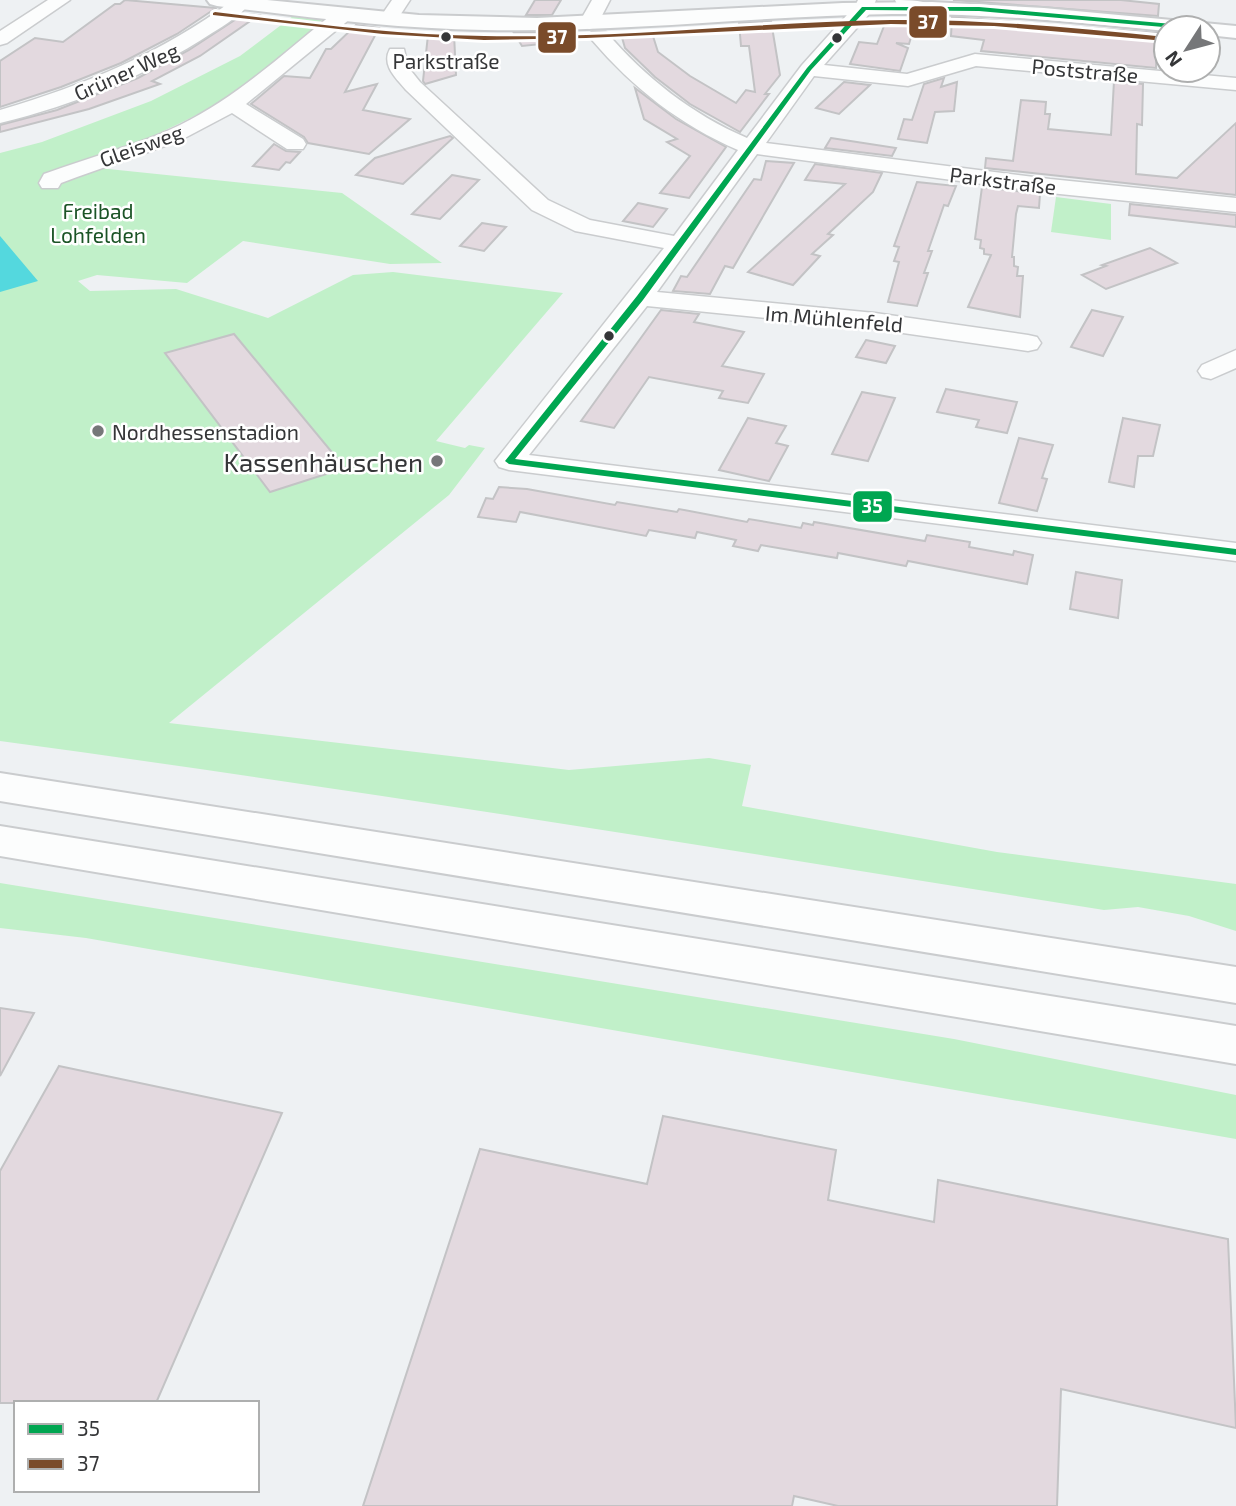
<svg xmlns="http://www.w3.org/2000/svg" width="1236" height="1506" font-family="'Exo 2',sans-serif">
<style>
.green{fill:#c1f0c9}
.water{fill:#54d8de}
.building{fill:#e3d9df;stroke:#c3c3c5;stroke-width:2}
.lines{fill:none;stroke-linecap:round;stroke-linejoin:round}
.minor-casing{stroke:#caccce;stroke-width:3}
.major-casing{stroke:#caccce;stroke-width:4}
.highway-casing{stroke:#caccce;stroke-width:4}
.minor{fill:#fcfdfd;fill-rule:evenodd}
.major{fill:#fcfdfd;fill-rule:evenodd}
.highway{fill:#fcfdfd;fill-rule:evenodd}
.bus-1-casing{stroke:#fff;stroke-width:6}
.bus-2-casing{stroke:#fff;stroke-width:6}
.bus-1{fill:#00a651;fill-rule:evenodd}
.bus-2{fill:#7a4b2a;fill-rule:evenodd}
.bus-dot{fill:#353638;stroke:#fff;stroke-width:2.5}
.poi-dot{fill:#767779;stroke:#fff;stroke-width:2.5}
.labels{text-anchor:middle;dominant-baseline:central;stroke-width:5;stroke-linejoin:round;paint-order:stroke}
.far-bus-label{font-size:21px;fill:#353638;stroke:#fff}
.far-street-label{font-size:21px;fill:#353638;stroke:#fff}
.far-park-label{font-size:21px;fill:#1b5426;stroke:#fff}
.far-poi-label{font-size:21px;fill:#353638;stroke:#fff;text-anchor:start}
.poi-label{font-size:26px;fill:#353638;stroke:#fff;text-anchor:end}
.line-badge{stroke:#fff;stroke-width:2.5}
.badge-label{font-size:19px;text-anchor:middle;font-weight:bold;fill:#fff}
</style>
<rect width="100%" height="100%" fill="#eef1f3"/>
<g class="green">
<path d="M297 13 326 16C297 45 264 74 230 96 185 124 135 142 89 167L342 193 442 263 390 264 243 241 187 283 97 275 78 281 90 291 176 289 268 318 353 275 393 272 563 293 436 441 465 448 469 445 485 448 449 495 169 723 569 770 709 758 751 765 742 806 997 852 1236 884V931L1189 916 1138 907 1104 910C736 851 369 791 0 741V153L42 142 151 101 240 56Z"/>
<polygon points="1056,197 1111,204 1111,240 1051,232"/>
<polygon points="0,883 954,1039 1236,1095 1236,1139 86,938 0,928"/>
</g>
<polygon class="water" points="0,236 38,281 0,292"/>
<g class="building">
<polygon points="125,0 216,8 177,34 121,63 61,87 0,107 0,61 35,38 63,42 115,4 120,4"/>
<polygon points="535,0 561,0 552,15 526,15"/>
<polygon points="953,0 1121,0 1159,4 1158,16"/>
<polygon points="244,14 259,15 200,56 152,81 160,84 89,109 0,132 0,125 57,110 138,78 189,50"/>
<polygon points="952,17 1157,33 1156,68 981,51 984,40 951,36"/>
<polygon points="771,21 780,75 765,94 769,94 740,132 690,104 655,77 625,48 621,34 652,33 658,52 690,76 736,103 746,90 755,92 749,46 741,46 739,23"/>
<polygon points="886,21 915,24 909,44 896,43 908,48 900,71 850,64 859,42 877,44"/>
<polygon points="356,25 379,28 345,92 377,84 363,110 410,119 369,154 308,143 304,137 251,104 284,76 310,78 326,49 331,49"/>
<polygon points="558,32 569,49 545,52 541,44 522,46 514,33"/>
<polygon points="454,34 456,75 425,84 423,81 428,35"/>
<polygon points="944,78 941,87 957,82 954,111 935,112 927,143 898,139 904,119 912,120 924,84"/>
<polygon points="1114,81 1143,84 1142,125 1137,124 1136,174 1177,178 1236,123 1236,195 985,168 986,158 1013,161 1021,100 1046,102 1045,114 1050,114 1048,129 1111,135"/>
<polygon points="844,82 870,85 839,114 816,108"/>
<polygon points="635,88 676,119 726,147 689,198 660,193 690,156 667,142 677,139 644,119"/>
<polygon points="450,136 453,138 403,184 356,175 375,158"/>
<polygon points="831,138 896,148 892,156 825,148"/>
<polygon points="274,144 286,151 300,152 290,163 286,162 279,170 253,166"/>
<polygon points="766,161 794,163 733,268 725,266 710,294 673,291 681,276 687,277 754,179 761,180"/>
<polygon points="815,164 882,173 873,192 828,234 833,235 812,254 820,256 793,285 748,272 845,184 805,180"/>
<polygon points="452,175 479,180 440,219 412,214"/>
<polygon points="917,182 956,186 948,206 944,205 928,251 932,251 924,273 928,273 917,306 888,302 899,262 894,261 899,247 894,246"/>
<polygon points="982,187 1040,194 1039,208 1018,206 1016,214 1012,257 1014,257 1014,266 1018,267 1017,276 1023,276 1020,317 968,307 991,255 984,254 984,249 980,248 981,240 975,239"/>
<polygon points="638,203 667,209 653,227 623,221"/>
<polygon points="1130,204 1236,215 1236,227 1129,215"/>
<polygon points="482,223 506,227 484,251 460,246"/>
<polygon points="1150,248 1177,263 1106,289 1082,275 1106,266 1102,265"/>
<polygon points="661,310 699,314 694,322 744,332 722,366 764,374 748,403 719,398 723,391 649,377 614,428 581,421"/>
<polygon points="1092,310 1123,317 1103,356 1071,347"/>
<polygon points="234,334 345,468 270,492 165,353"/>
<polygon points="866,340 895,346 886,363 856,357"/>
<polygon points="946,389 1017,402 1007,433 976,427 979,420 937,412"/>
<polygon points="862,392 895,398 868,461 832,454"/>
<polygon points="748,418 786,426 776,443 788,446 769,481 719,470"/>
<polygon points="1123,418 1160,425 1153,456 1138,456 1134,487 1109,482"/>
<polygon points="1019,438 1053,445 1042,478 1047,479 1037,511 999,503"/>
<polygon points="499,487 527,489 615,505 617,502 677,512 679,509 747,522 749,519 801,528 803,523 813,525 814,522 925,541 927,535 970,542 969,547 1013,555 1014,551 1033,555 1027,584 908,561 906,566 838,553 837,558 761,545 758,551 733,546 736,540 697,532 695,538 649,530 646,536 520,512 516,522 478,517 486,498 493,499"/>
<polygon points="1076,572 1122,580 1118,618 1070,609"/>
<polygon points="0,1008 34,1013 0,1076"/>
<polygon points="59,1066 282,1113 156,1403 0,1403 0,1171"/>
<polygon points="663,1116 836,1150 828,1200 934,1222 938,1180 1228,1239 1236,1428 1061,1389 1057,1506 838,1506 794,1496 792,1506 363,1506 480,1149 647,1184"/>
</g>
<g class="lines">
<defs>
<g id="minor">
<polygon points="48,0 70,0 7,43 0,45 0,31"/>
<path d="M233 0H248L250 3C241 15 225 25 212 33 148 75 75 105 0 123V110C85 85 162 53 233 0Z"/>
<polygon points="392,0 410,0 395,23 381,23 379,19"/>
<polygon points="592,0 610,0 596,27 589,29 579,23"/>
<path d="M858 0H876L871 12 824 65 907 74 975 54 1236 78V90L976 66 908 86 814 76 766 143 1050 179 1236 198V212L1050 193 757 154 657 292 875 313 1028 335 1037 337 1041 343 1037 349 1028 351 875 329 647 306 529 455 1236 543V561L509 470 499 467 495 461 664 248 575 231 532 210 406 90C396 78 381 65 390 49H404L408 67 420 82 548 200 590 220 674 236 738 150C680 125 633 88 592 40L589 36 592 32H606C645 77 691 114 747 138L802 65 855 6Z"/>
<path d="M895 0C909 0 927 0 937 8L928 14 897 4Z"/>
<path d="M343 9 350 11 352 15 350 19 246 104 303 139 306 144 303 149H287L232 113 179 141 77 177 61 183 58 188H42L39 183 44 174C89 157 137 146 180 125 239 96 286 51 336 11Z"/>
<polygon points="1236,350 1236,368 1211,379 1202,377 1198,371 1202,365"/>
</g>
<path id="major" d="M207 0H267L419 15 537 18 843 3 932 2 1044 8 1236 26V38L1208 35V28H1166V31C1075 22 983 13 892 14 756 16 621 33 485 30 395 29 306 17 217 6L210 4Z"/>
<g id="highway">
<polygon points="0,773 1236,967 1236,1003 0,801"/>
<polygon points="0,826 1236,1026 1236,1064 0,856"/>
</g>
</defs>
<use href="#minor" class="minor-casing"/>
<use href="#major" class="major-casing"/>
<use href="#highway" class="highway-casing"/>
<use href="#minor" class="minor"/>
<use href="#major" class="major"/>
<use href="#highway" class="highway"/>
<defs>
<polygon id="bus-1" points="862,7 979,7 1195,26 1198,28 1175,28 979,11 866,10 811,70 643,300 515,459 1236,549 1236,555 509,464 505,461 637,296 807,68"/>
<path id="bus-2" d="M215 12C304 23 394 35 484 36 620 39 755 22 891 20 983 19 1075 28 1166 37V41L994 26 891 24 586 38 484 40 383 34 213 15V13Z"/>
</defs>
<use href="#bus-1" class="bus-1-casing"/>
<use href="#bus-2" class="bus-2-casing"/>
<use href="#bus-1" class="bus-1"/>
<use href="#bus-2" class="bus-2"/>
</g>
<g class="bus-dot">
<circle cx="446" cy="37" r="6"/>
<circle cx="837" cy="38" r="6"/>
<circle cx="609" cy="336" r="6"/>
</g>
<g class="poi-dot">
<circle cx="98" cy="431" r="7"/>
<circle cx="437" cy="461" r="7"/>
</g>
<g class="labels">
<g class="far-bus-label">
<text x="446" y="60">Parkstraße</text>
</g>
<g class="far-street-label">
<text transform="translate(1085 70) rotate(5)">Poststraße</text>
<text transform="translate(126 71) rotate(-24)">Grüner Weg</text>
<text transform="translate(141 145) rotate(-20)">Gleisweg</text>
<text transform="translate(1003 180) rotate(7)">Parkstraße</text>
<text transform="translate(834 318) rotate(5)">Im Mühlenfeld</text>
</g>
<g class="far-park-label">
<text x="98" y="210">Freibad<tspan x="98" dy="24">Lohfelden</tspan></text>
</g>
<g class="far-poi-label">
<text x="112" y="431">Nordhessenstadion</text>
</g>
<g class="poi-label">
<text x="423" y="461">Kassenhäuschen</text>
</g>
</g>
<g class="line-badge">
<rect x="908" y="5" width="40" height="34" rx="7" fill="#7a4b2a"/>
<rect x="537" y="21" width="40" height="33" rx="7" fill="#7a4b2a"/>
<rect x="852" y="490" width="41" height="33" rx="7" fill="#00a651"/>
</g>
<g class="badge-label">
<text x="928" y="29">37</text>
<text x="557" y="44">37</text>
<text x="872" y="513">35</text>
</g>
<rect x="14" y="1401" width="245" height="91" fill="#ffffff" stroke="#aeafaf" stroke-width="2"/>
<rect x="28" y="1424" width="35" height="10" fill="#00a651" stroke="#aeafaf" stroke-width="2"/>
<text x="77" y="1436" font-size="21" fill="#353638">35</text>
<rect x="28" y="1459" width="35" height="10" fill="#7a4b2a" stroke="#aeafaf" stroke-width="2"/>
<text x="77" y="1471" font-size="21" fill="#353638">37</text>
<g transform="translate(1187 49) rotate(234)"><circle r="33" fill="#ffffff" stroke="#aeafaf" stroke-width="2"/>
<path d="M0-5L12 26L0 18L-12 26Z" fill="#767779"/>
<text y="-10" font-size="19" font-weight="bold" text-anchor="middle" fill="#353638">N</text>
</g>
</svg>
